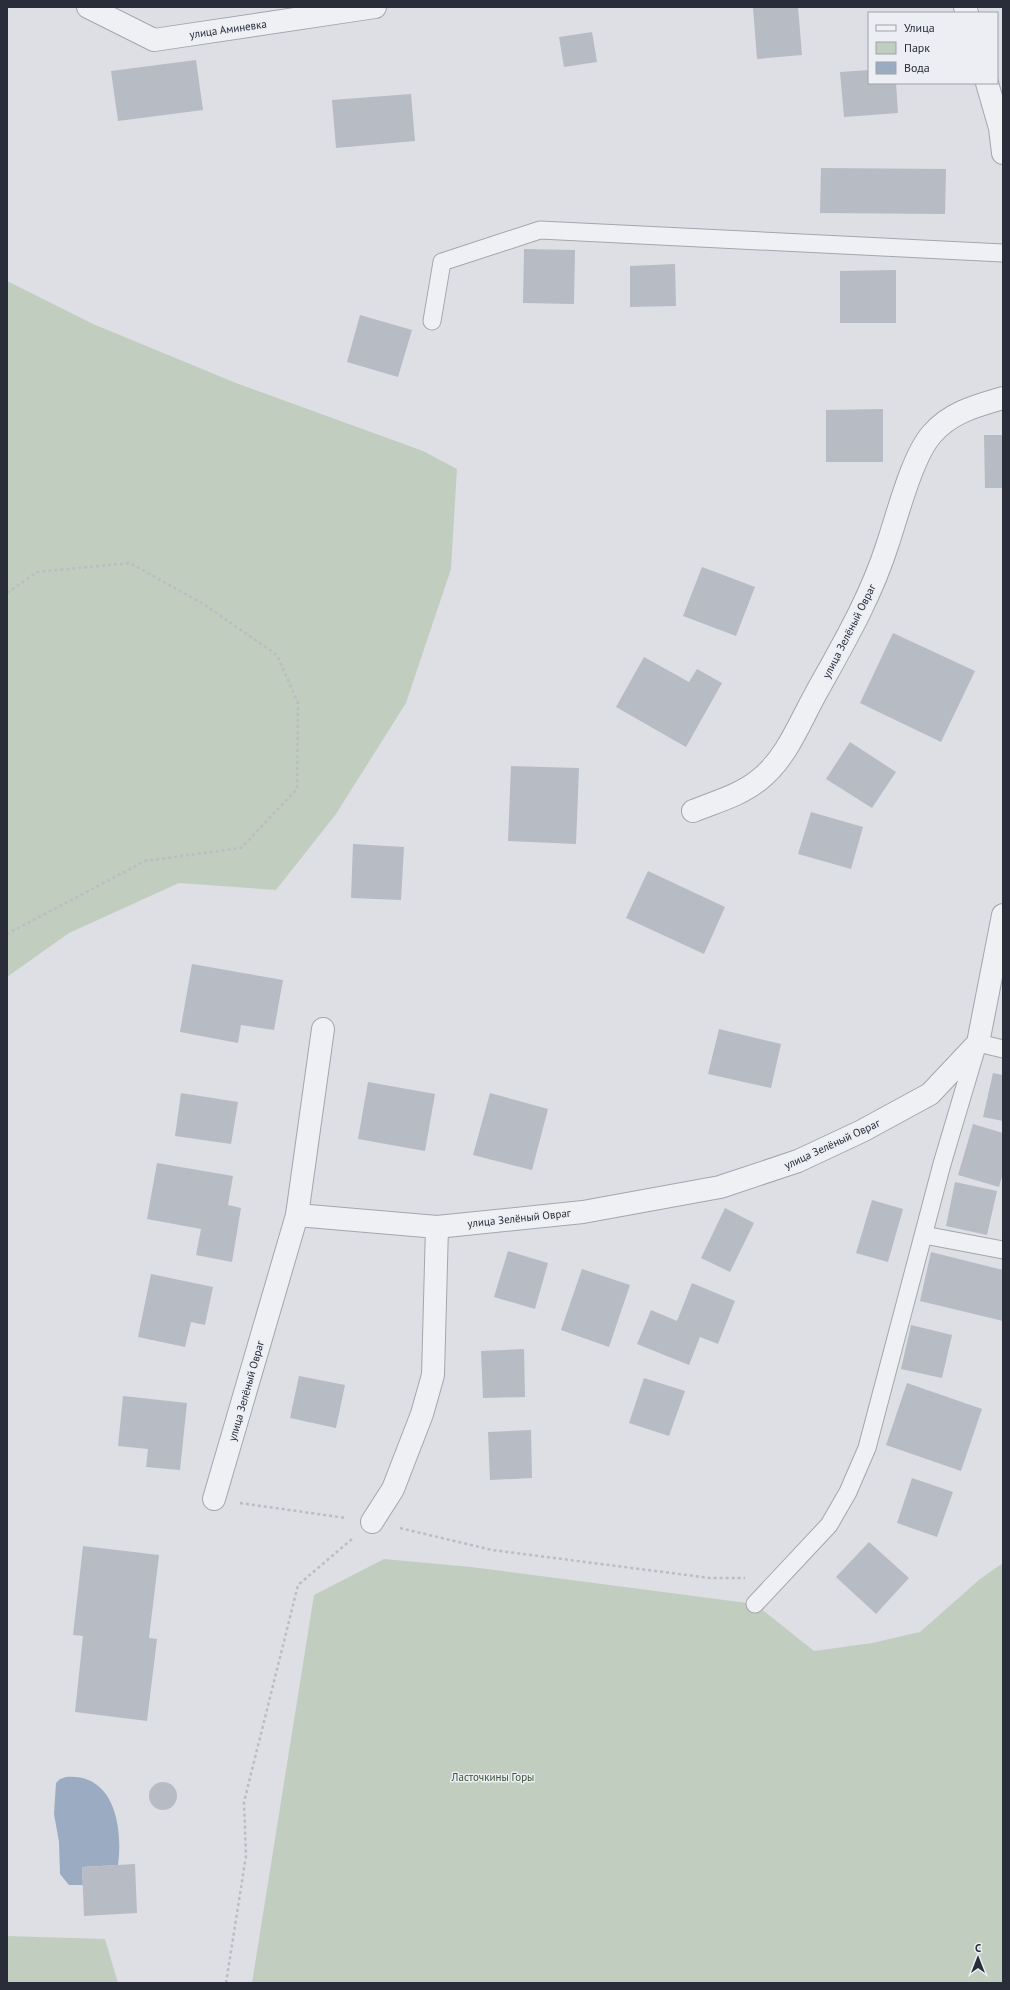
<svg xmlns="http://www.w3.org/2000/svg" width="1010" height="1990" font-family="'PT Sans',sans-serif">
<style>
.green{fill:#c1cebf}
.water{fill:#9babc1}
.building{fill:#b7bbc4}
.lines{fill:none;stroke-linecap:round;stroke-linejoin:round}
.service-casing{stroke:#a3a6ae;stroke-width:19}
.minor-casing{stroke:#a3a6ae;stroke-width:24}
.path{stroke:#bbbdc3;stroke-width:2.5;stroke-dasharray:3 3;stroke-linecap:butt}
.service{stroke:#eff0f4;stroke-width:17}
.minor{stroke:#eff0f4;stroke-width:22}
.labels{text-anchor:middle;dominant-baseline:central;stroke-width:3;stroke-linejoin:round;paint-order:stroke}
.street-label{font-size:11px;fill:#282d39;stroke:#eceef3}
.park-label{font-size:11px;fill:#3a5337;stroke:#eceef3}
</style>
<rect width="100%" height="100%" fill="#dddfe5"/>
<g class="green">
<polygon points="7,281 93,324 236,383 423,451 457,469 451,569 406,703 336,814 276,890 179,883 69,933 7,977"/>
<polygon points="384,1559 471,1567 755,1604 814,1651 872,1643 920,1632 980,1579 1003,1563 1003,1983 252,1983 314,1595"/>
<polygon points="7,1936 105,1939 118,1983 7,1983"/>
</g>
<path class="water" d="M66 1777C115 1773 123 1828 118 1865L82 1867 83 1885H69L60 1874 59 1842 54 1814 56 1783 60 1779Z"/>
<g class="building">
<polygon points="753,7 798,7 802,55 757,59"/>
<polygon points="592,32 597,62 564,67 559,37"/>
<polygon points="196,60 203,110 118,121 111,71"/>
<polygon points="869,70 869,83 896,83 898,113 844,117 840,72"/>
<polygon points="411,94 415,141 336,148 332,100"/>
<polygon points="821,168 946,169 945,214 820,213"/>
<polygon points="524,249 575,250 574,304 523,303"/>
<polygon points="675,264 676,306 630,307 630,266"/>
<polygon points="896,270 896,323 840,323 840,271"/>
<polygon points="360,315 412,330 398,377 347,362"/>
<polygon points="883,409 883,462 826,462 826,410"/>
<polygon points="984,435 1003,435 1003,488 985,488"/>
<polygon points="702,567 755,587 736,636 683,616"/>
<polygon points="893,633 975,671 941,742 860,703"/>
<polygon points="644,657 689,682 697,669 722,683 686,747 616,707"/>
<polygon points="850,742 896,772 872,808 826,779"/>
<polygon points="511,766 579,768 576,844 508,841"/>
<polygon points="811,812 863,827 851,869 798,854"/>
<polygon points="353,844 404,847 401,900 351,898"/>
<polygon points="648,871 725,907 704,954 626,918"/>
<polygon points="192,964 283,980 274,1030 241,1025 238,1043 180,1032"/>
<polygon points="719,1029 781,1044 771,1088 708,1074"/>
<polygon points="993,1073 1003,1075 1003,1121 983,1117"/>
<polygon points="368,1082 435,1094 425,1151 358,1139"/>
<polygon points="181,1093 238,1102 231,1144 175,1136"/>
<polygon points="490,1093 548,1109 532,1170 473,1155"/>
<polygon points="973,1124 1003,1133 1003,1173 999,1187 958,1175"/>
<polygon points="157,1163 233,1176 228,1205 241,1208 232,1262 196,1255 201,1229 147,1219"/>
<polygon points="955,1182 997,1191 987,1235 946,1226"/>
<polygon points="872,1200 903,1209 888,1262 856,1253"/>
<polygon points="725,1208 754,1223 730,1272 701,1258"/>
<polygon points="508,1251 548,1263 535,1309 494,1297"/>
<polygon points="931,1252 1003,1270 1003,1321 920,1301"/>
<polygon points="582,1269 630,1285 609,1347 561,1330"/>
<polygon points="151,1274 213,1287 205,1325 191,1322 185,1347 138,1337"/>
<polygon points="692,1283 735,1301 718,1344 700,1337 689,1365 637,1344 651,1310 677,1321"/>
<polygon points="911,1325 952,1335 942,1378 901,1369"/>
<polygon points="524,1349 525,1397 483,1398 481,1351"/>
<polygon points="299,1376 345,1385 336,1428 290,1418"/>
<polygon points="644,1378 685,1391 669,1436 629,1423"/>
<polygon points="907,1383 982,1409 961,1471 886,1445"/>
<polygon points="123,1396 187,1403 180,1470 146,1467 148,1449 118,1446"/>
<polygon points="531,1430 532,1478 490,1480 488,1432"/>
<polygon points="912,1478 953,1492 937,1537 897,1523"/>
<polygon points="869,1542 909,1578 876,1614 836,1577"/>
<polygon points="83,1546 159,1555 149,1638 157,1639 147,1721 75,1712 83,1636 73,1635"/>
<circle cx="163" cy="1796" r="14"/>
<polygon points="135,1864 137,1913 84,1916 82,1867"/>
</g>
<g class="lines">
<defs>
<g id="service">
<polyline points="432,321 442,262 540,230 1003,253"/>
<polyline points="924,1235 1003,1250"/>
<polyline points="755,1604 829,1525 848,1492 867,1448 942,1164 978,1043 1003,1049"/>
</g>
<g id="minor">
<polyline points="88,7 154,40 375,7"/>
<polyline points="965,7 967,13"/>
<polyline points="987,83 1000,128 1003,153"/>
<path d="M693 811C715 802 741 795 759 780 786 759 799 724 815 695 842 646 870 599 887 546 897 517 912 456 932 434 951 412 976 406 1003 398"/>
<polyline points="297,1215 437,1227 583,1212 720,1187 798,1161 862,1131 930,1094 978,1043 1003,915"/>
<polyline points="214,1499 297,1215 323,1029"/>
<polyline points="372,1522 393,1489 422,1414 433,1375 437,1227"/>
</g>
</defs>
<use href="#service" class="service-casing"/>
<use href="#minor" class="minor-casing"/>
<g class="path">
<polyline points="7,593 37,572 130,563 205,605 277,655 298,703 297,789 241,848 145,861 7,934"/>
<polyline points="240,1503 346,1518"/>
<polyline points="400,1528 492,1550 710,1578 745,1578"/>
<polyline points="226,1983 246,1856 244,1802 298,1585 352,1539"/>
</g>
<use href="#service" class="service"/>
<use href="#minor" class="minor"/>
</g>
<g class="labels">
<g class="street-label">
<text transform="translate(228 29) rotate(-8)">улица Аминевка</text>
<text transform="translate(849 631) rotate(-63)">улица Зелёный Овраг</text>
<text transform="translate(832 1144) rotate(-25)">улица Зелёный Овраг</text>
<text transform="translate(519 1218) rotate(-6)">улица Зелёный Овраг</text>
<text transform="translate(246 1391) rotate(-74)">улица Зелёный Овраг</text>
</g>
<g class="park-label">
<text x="493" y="1777">Ласточкины Горы</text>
</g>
</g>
<rect width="1010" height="1990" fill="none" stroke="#282d39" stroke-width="16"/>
<rect x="868" y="12" width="130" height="72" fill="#eceef3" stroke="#9ea1a9"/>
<rect x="876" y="25" width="20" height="6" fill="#eff0f4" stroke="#9ea1a9"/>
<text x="904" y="32" font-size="12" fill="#282d39">Улица</text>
<rect x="876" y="42" width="20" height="12" fill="#c1cebf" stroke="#9ea1a9"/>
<text x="904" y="52" font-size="12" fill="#282d39">Парк</text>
<rect x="876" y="62" width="20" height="12" fill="#9babc1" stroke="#9ea1a9"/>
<text x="904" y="72" font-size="12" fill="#282d39">Вода</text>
<g transform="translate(978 1958)" stroke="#eceef3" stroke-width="3" paint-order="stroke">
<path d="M0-3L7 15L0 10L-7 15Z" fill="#282d39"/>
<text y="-6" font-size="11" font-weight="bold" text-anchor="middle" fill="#282d39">С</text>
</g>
</svg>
